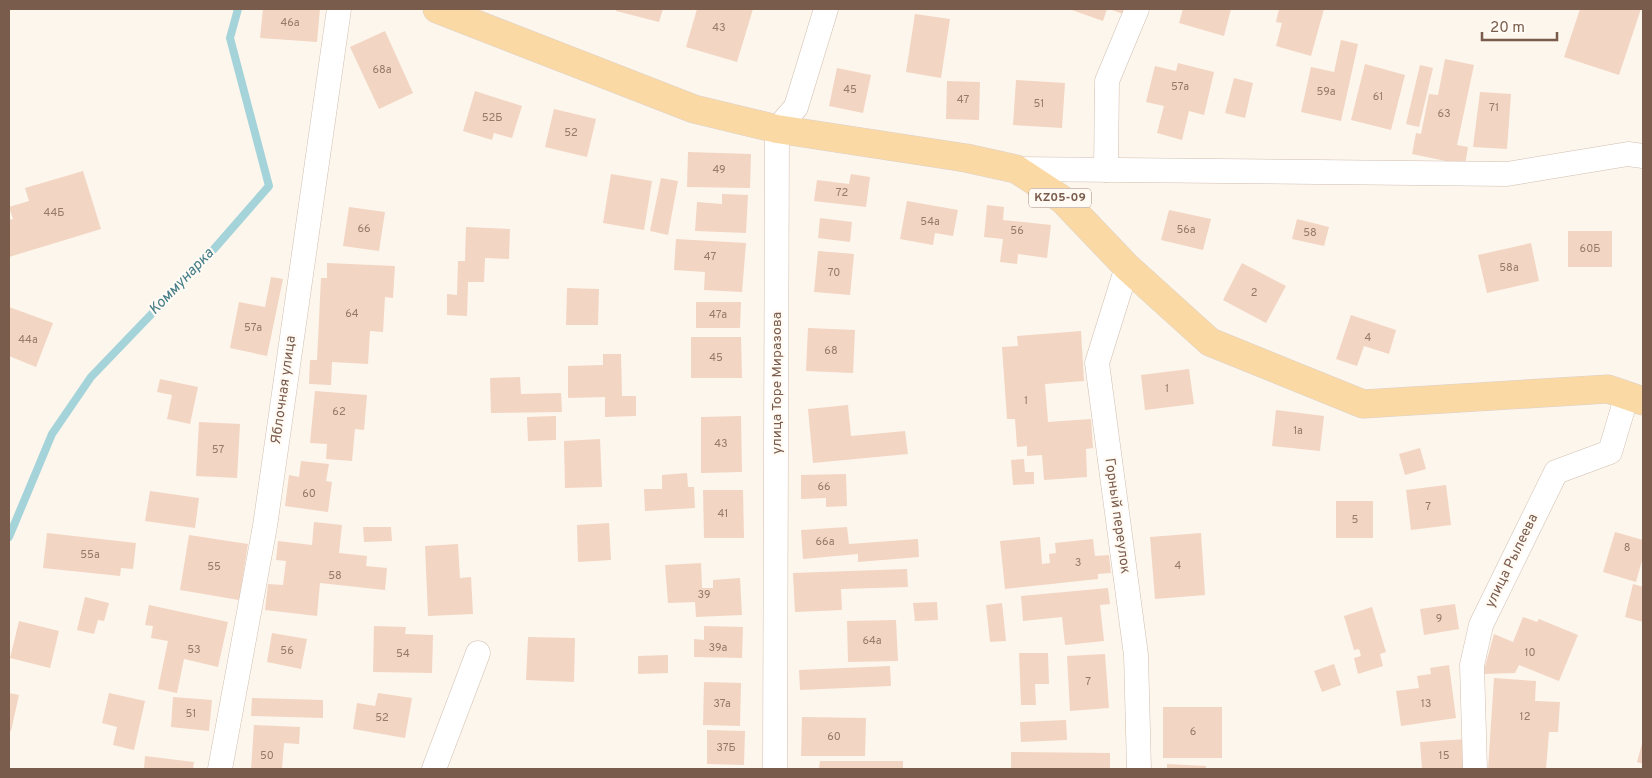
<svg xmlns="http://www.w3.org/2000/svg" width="1652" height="778" font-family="Overpass,sans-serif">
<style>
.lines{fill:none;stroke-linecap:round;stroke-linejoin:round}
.stream{stroke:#a5d3da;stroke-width:8}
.building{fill:#f3d5c3}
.minor-casing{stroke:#d1beb0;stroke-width:25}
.major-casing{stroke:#dad1cd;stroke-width:29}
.minor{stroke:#fff;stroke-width:24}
.major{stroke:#fbd9a5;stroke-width:28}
.labels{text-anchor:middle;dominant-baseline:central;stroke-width:4.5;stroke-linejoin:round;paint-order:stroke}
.number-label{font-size:11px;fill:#987a6a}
.shield{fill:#fffaf3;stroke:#a28b7f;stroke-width:1}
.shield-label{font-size:12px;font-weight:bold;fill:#7a5c4d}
.street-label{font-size:14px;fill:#7a5c4d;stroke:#fffaf3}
.water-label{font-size:15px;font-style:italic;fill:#437c86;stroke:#fffaf3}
</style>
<rect width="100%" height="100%" fill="#fdf6ec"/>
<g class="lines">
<polyline class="stream" points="9,537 52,434 91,377 214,249 269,186 230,38 238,9"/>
</g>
<g class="building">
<polygon points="263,9 320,9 317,42 260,38"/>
<polygon points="616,9 663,9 659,22 616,11"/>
<polygon points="697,9 753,9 737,62 686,47"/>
<polygon points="1069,9 1107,9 1103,21"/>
<polygon points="1109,9 1129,9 1126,15"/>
<polygon points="1183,9 1231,9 1224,36 1179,23"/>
<polygon points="1279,9 1324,9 1311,56 1276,46 1282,23 1276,22"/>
<polygon points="1580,9 1641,9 1619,75 1564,57"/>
<polygon points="915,14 950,19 941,78 906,72"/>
<polygon points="385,31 413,93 379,109 350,47"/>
<polygon points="1341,40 1358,44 1341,121 1301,112 1311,67 1334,72"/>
<polygon points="1445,59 1474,65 1457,145 1468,147 1465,165 1412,154 1416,133 1421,134 1429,94 1438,95"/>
<polygon points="1178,63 1214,72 1204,115 1189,111 1182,140 1157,133 1164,106 1146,102 1155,66 1176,71"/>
<polygon points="1365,64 1405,75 1391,130 1351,120"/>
<polygon points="1420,65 1433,68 1419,127 1406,124"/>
<polygon points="837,68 871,75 863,113 829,106"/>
<polygon points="1234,78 1253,83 1245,118 1225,113"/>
<polygon points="1016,80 1065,83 1062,128 1013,125"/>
<polygon points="947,81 980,82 979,120 946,119"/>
<polygon points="475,91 522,106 512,138 494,133 492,140 463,131"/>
<polygon points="1480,92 1511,94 1507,149 1473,147"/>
<polygon points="554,109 596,119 587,157 545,147"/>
<polygon points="688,152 751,154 750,188 687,187"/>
<polygon points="83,171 101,229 9,257 9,220 13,219 9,207 29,201 25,188"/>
<polygon points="611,174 652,181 644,230 603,223"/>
<polygon points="851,174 870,177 866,207 814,201 817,180 849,184"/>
<polygon points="661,178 678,181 668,235 650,231"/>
<polygon points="722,194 748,195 746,233 695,231 697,202 722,204"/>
<polygon points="907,201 958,210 953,236 935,233 933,245 900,239"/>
<polygon points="987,205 1004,207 1003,220 1051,225 1047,258 1018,254 1017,264 1000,262 1003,239 984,237"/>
<polygon points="349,207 385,212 379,251 343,246"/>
<polygon points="1169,210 1211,219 1203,250 1161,240"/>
<polygon points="820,218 852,222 850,242 818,238"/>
<polygon points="1297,219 1329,227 1324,246 1292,239"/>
<polygon points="466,227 510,229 509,259 485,258 484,282 468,282 467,316 447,315 447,294 457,295 458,261 465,261"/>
<rect x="1568" y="231" width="44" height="36"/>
<polygon points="676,239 746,243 742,292 704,290 705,272 674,270"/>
<polygon points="1531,243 1539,281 1487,293 1478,255"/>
<polygon points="818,251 854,254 850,295 814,292"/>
<polygon points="327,263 395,266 393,298 385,297 383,332 370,331 368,364 332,362 331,385 309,384 310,360 317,360 321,278 327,278"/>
<polygon points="1242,263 1286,286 1266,323 1223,300"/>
<polygon points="271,277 283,279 267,356 230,348 239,302 265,307"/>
<polygon points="567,288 599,289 598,325 566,325"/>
<polygon points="696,302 741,302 740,328 696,328"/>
<polygon points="9,307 53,323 36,367 9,356"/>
<polygon points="1351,315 1396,330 1389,354 1364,346 1357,366 1336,359"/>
<polygon points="808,328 855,330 853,373 806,371"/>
<polygon points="1081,331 1084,381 1045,384 1048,422 1091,419 1093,448 1086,449 1087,477 1044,480 1042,455 1027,456 1027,446 1017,447 1015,419 1007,419 1002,347 1018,346 1017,336"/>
<polygon points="691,337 741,337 742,378 691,378"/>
<polygon points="603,354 621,354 622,396 636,396 636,416 605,417 605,397 568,398 568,366 603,365"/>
<polygon points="1189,369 1194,404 1145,410 1141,375"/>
<polygon points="520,377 521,394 561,393 562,412 491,413 490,378"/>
<polygon points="160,379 198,387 190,424 167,419 172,395 157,392"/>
<polygon points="315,391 367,395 364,430 355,429 352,461 326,459 327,444 310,443"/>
<polygon points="848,405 851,436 905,431 908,454 813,463 808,409"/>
<polygon points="1276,410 1324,416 1320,451 1272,446"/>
<polygon points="556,416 556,440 528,441 527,417"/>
<polygon points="741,416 742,472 701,473 701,417"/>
<polygon points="199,422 240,424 237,478 196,476"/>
<polygon points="600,439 602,487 565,488 564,441"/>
<polygon points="1420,448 1426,469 1405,475 1399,454"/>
<polygon points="1024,459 1025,472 1034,472 1034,484 1013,485 1011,460"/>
<polygon points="301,461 329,464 326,481 332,482 328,512 285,506 289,475 299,477"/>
<polygon points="687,473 688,487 694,487 695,508 645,511 644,489 662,489 662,475"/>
<polygon points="846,474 847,506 826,507 826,498 801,499 801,475"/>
<polygon points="1446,485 1451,525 1411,530 1406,490"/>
<polygon points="703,490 743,490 744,538 704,538"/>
<polygon points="150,491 199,498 195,528 145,521"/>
<rect x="1336" y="501" width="37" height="37"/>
<polygon points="314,522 342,525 339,553 367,556 366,566 387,568 385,590 320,583 317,616 265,610 268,584 283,585 286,561 276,560 278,541 312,545"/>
<polygon points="609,523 611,560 578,562 577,525"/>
<polygon points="363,527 391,527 392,541 364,542"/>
<polygon points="847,527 849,544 918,539 919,557 858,562 858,554 803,559 801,530"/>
<polygon points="1615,532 1643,540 1643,557 1636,582 1603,572"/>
<polygon points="47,533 136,543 133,569 121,568 120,576 43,568"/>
<polygon points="1201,533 1205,595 1155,599 1150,537"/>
<polygon points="189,535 248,544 239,600 180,590"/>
<polygon points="1040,537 1042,564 1050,563 1049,554 1056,553 1055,543 1093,539 1095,556 1109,555 1111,573 1098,574 1098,579 1005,589 1000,541"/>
<polygon points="458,544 460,578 471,577 473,614 428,616 425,546"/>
<polygon points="701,563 702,588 713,588 713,580 740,578 742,615 696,617 695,602 668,603 665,565"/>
<polygon points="907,569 908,587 841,589 842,610 795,612 793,573"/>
<polygon points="1633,584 1643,587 1643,622 1625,617"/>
<polygon points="1108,588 1110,604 1100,605 1104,641 1065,645 1062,617 1023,621 1021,596"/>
<polygon points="85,597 109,603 104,621 98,620 94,634 77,630"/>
<polygon points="937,602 938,620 915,621 913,603"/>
<polygon points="1002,603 1006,641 990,642 986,605"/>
<polygon points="1455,604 1459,629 1424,635 1420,609"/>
<polygon points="149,605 228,622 218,667 184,659 177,693 158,689 168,641 151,638 153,626 145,625"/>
<polygon points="1372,607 1386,652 1380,654 1383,666 1358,674 1354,658 1361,656 1359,649 1354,650 1344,616"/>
<polygon points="1523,617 1537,622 1539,619 1578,635 1559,681 1519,665 1515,673 1483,674 1494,634 1513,642"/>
<polygon points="896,620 898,661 848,662 847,621"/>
<polygon points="19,621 59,631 50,668 10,658"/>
<polygon points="374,626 406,627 405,634 433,635 432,673 373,672"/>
<polygon points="704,626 743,627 742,658 694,657 694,639 704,640"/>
<polygon points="272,633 307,639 301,669 267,662"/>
<polygon points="528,637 575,638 574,682 526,680"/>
<polygon points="1019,653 1048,653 1049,684 1035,684 1036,705 1021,705"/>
<polygon points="1105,654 1109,708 1070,711 1067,656"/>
<polygon points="668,655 668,673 638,674 638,656"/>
<polygon points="1334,664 1341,685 1322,692 1314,671"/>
<polygon points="1449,665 1456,718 1401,726 1396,691 1419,688 1417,676 1431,674 1430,668"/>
<polygon points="890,666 891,686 800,690 799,670"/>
<polygon points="1494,678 1536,681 1535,701 1560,702 1558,732 1549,732 1546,769 1488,769"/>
<polygon points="704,682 741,683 740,726 703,725"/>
<polygon points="9,693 19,695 11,731 9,731"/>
<polygon points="109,693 145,701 134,750 113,745 117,727 102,723"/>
<polygon points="378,693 412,698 405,738 353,729 357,703 375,706"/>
<polygon points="173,697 212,700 209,731 171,727"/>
<polygon points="252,698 323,700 323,718 251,716"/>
<rect x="1163" y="707" width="59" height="51"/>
<polygon points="802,717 866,718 865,756 801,756"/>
<polygon points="1066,720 1067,740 1021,742 1020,722"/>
<polygon points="254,725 300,727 299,744 284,743 282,769 251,769"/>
<polygon points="707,730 745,731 744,765 707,764"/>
<polygon points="1467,739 1469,769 1422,769 1420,742"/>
<polygon points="1643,740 1643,764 1637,762"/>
<polygon points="1011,752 1110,753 1110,769 1011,769"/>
<polygon points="145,756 194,762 193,769 144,769"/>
<polygon points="820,761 903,761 903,769 819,769"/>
<polygon points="1167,764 1206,766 1206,769 1167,769"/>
</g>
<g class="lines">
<defs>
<g id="minor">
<polyline points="1016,169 1507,174 1628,154 1643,156"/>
<polyline points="1106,170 1107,81 1137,9"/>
<polyline points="1127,267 1097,363 1136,655 1139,769"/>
<polyline points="220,769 265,526 339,9"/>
<polyline points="434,769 478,653"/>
<polyline points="775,769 777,129 796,107 826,9"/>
<polyline points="1475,769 1472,665 1481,625 1556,472 1610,452 1627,395"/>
</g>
<polyline id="major" points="437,9 694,109 777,129 966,158 1016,169 1063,200 1127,267 1210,342 1363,404 1608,389 1643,401"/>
</defs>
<use href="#minor" class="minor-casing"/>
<use href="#major" class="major-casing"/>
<use href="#minor" class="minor"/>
<use href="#major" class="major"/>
</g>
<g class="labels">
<g class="number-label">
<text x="290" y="23">46а</text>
<text x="719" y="28">43</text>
<text x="382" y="70">68а</text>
<text x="1180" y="87">57а</text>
<text x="850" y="90">45</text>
<text x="1326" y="92">59а</text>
<text x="1378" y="97">61</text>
<text x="963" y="100">47</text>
<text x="1039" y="104">51</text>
<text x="1494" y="108">71</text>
<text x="1444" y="114">63</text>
<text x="492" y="118">52Б</text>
<text x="571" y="133">52</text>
<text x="719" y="170">49</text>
<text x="842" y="193">72</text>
<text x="54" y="213">44Б</text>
<text x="930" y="222">54а</text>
<text x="364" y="229">66</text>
<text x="1186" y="230">56а</text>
<text x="1017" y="231">56</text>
<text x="1310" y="233">58</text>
<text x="1590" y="249">60Б</text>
<text x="710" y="257">47</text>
<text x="1509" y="268">58а</text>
<text x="834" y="273">70</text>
<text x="1254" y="293">2</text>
<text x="352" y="314">64</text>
<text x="718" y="315">47а</text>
<text x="253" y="328">57а</text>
<text x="1368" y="338">4</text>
<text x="28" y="340">44а</text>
<text x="831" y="351">68</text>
<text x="716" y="358">45</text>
<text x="1167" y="389">1</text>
<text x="1026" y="401">1</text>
<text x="339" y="412">62</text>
<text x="1298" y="431">1а</text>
<text x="721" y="444">43</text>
<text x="218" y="450">57</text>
<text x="824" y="487">66</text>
<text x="309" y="494">60</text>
<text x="1428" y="507">7</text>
<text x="723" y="514">41</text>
<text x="1355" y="520">5</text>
<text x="825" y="542">66а</text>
<text x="1627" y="548">8</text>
<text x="90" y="555">55а</text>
<text x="1078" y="563">3</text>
<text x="1178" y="566">4</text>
<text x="214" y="567">55</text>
<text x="335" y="576">58</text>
<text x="704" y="595">39</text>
<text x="1439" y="619">9</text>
<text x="872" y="641">64а</text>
<text x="718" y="648">39а</text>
<text x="194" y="650">53</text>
<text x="287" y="651">56</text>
<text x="1530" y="653">10</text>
<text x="403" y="654">54</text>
<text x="1088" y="682">7</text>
<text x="722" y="704">37а</text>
<text x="1426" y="704">13</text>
<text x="191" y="714">51</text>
<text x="1525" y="717">12</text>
<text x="382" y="718">52</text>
<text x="1193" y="732">6</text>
<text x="834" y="737">60</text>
<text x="726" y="748">37Б</text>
<text x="267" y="756">50</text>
<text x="1444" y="756">15</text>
</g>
<rect class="shield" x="1029" y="188.5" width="62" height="19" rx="4"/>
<g class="shield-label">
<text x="1060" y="198">KZ05-09</text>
</g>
<g class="street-label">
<text transform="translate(777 383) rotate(-90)">улица Торе Миразова</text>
<text transform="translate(284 390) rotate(-82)">Яблочная улица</text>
<text transform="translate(1117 516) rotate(82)">Горный переулок</text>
<text transform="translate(1512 561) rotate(-64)">улица Рылеева</text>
</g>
<g class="water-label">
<text transform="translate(182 282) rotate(-46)">Коммунарка</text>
</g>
</g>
<rect width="1652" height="778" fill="none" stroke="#7a5c4d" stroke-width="20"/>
<path d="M1482 32v8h75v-8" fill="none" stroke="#7a5c4d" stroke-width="2.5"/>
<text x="1490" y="32" font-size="15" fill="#7a5c4d" stroke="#fffaf3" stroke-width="4" paint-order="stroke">20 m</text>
</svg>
